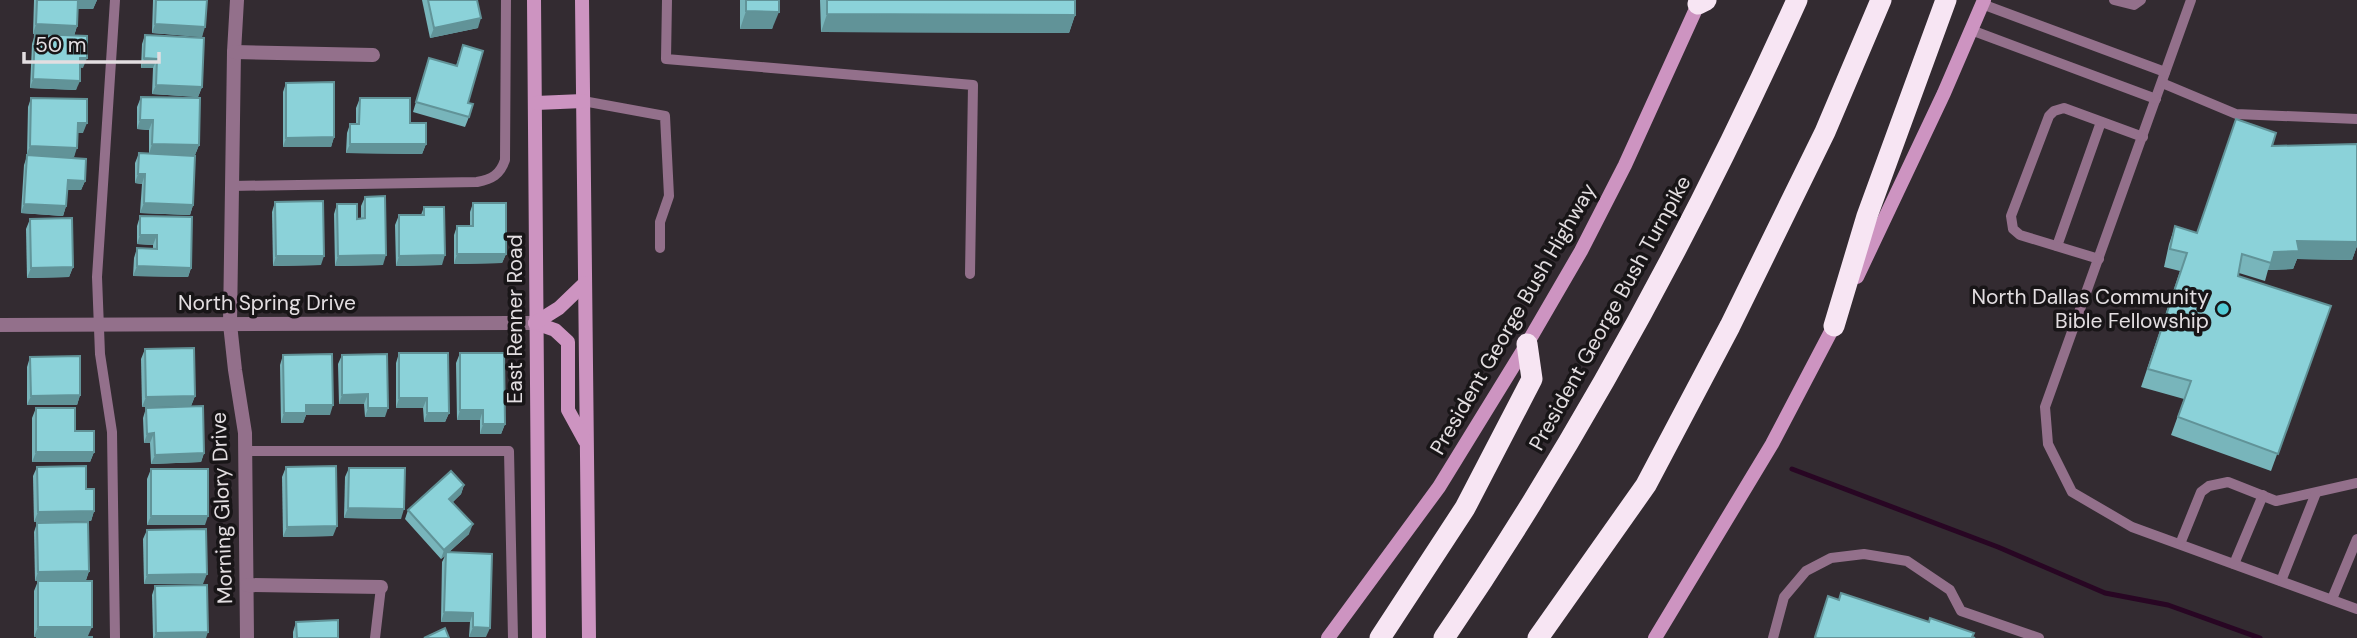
<svg xmlns="http://www.w3.org/2000/svg" width="2357" height="638" font-family="'DM Sans',sans-serif">
<style>
.lines{fill:none;stroke-linecap:round;stroke-linejoin:round}
.stream{stroke:#280623;stroke-width:5}
.service{stroke:#93708b;stroke-width:10}
.minor{stroke:#93708b;stroke-width:14}
.tertiary{stroke:#93708b;stroke-width:14}
.secondary{stroke:#cd94c1;stroke-width:14}
.motorway{stroke:#f7e5f3;stroke-width:21}
.wall{fill:#78b5bb}
.shaded-wall{fill:#619398}
.building{fill:#8bd2d9;stroke:#619398;stroke-width:2}
.poi-dot{fill:#52ccd6;stroke:#181517;stroke-width:2.5}
.labels{text-anchor:middle;dominant-baseline:central;stroke-width:7;stroke-linejoin:round;paint-order:stroke}
.poi-label{font-size:21px;fill:#e3dee1;stroke:#181517;text-anchor:end}
.street-label{font-size:21px;fill:#e3dee1;stroke:#181517}
</style>
<rect width="100%" height="100%" fill="#332b31"/>
<g class="lines">
<polyline class="stream" points="1792,469 1998,547 2105,593 2168,605 2260,638"/>
<g class="service">
<polyline points="115,0 97,277 100,354 112,432 115,638"/>
<polyline points="667,0 666,59 973,85 970,274"/>
<polyline points="2114,0 2134,5 2141,0"/>
<polyline points="2191,0 2045,407 2048,444 2072,492 2132,527 2357,609"/>
<polyline points="1982,4 2165,72"/>
<polyline points="1971,30 2156,99"/>
<polyline points="2162,83 2236,114 2357,119"/>
<polyline points="583,101 665,116 669,196 660,222 660,248"/>
<path d="M232 186 477 182C492 179 500 175 505 160L506 0"/>
<polyline points="2057,246 2101,122"/>
<polyline points="2099,259 2020,235 2013,229 2011,216 2049,116 2054,111 2064,108 2143,137"/>
<polyline points="245,451 509,451 513,638"/>
<polyline points="2180,544 2201,492 2209,486 2228,482 2276,501 2357,483"/>
<polyline points="2234,564 2263,495"/>
<polyline points="2281,581 2316,493"/>
<polyline points="2332,599 2357,539"/>
<polyline points="375,638 381,587"/>
<polyline points="1773,638 1784,597 1806,571 1831,558 1864,554 1907,561 1950,590 1961,611 2039,638"/>
</g>
<g class="minor">
<polyline points="237,0 234,52 230,324 235,370 245,433 247,638"/>
<polyline points="234,52 373,55"/>
<polyline points="247,585 381,587"/>
</g>
<polyline class="tertiary" points="0,325 535,323"/>
<g class="secondary">
<polyline points="534,0 539,638"/>
<polyline points="582,0 589,638"/>
<polyline points="536,103 583,101"/>
<polyline points="1857,277 1944,93 1984,0"/>
<polyline points="535,323 555,330 568,342 568,410 585,441"/>
<polyline points="535,323 559,308 585,283"/>
<polyline points="1328,638 1439,487 1527,344 1581,251 1625,165 1700,0"/>
<polyline points="1655,638 1772,444 1837,320"/>
</g>
<g class="motorway">
<polyline points="1698,4 1706,0"/>
<polyline points="1834,326 1867,216 1946,0"/>
<polyline points="1380,638 1465,508 1532,379 1527,344"/>
<path d="M1444 638C1581 437 1697 222 1797 0"/>
<polyline points="1538,638 1646,485 1730,326 1825,132 1881,0"/>
</g>
</g>
<g class="wall">
<polygon points="34,0 97,0 93,9 78,9 77,26 74,36 33,34"/>
<polygon points="153,0 207,0 202,37 152,33"/>
<polygon points="422,0 477,0 478,28 430,38"/>
<polygon points="740,0 779,0 772,29 740,29"/>
<polygon points="820,0 1075,0 1075,15 1069,33 821,32"/>
<polygon points="35,34 83,68 80,67 76,90 30,88 32,44"/>
<polygon points="145,35 202,87 198,97 152,94 153,68 141,68 142,44"/>
<polygon points="463,45 469,117 465,127 413,112 429,58 456,66"/>
<polygon points="286,83 334,137 331,147 283,147 283,92"/>
<polygon points="141,97 199,145 195,155 156,154 193,205 190,215 140,213 142,184 135,183 135,163 139,153 149,154 149,130 137,129 137,107"/>
<polygon points="31,98 83,133 78,133 74,157 43,156 85,181 81,190 67,190 66,206 63,216 21,213 24,165 27,156 28,107"/>
<polygon points="360,98 410,123 426,144 422,154 346,153 347,133 350,124 356,124 356,108"/>
<polygon points="2357,144 2357,246 2352,260 2297,259 2293,269 2268,270 2265,281 2239,273 2238,276 2331,306 2271,471 2171,435 2184,399 2141,387 2180,271 2164,267 2169,244 2175,226 2196,233 2272,146"/>
<polygon points="365,197 383,265 335,266 334,214 337,204 357,219 361,218 361,206"/>
<polygon points="275,202 321,265 273,266 272,212"/>
<polygon points="473,203 506,254 502,263 454,264 454,235 457,226 470,226 470,212"/>
<polygon points="424,207 442,265 396,266 395,225 399,215 421,215"/>
<polygon points="140,216 191,268 188,277 133,276 134,258 137,248 153,249 153,245 137,244 137,226"/>
<polygon points="30,219 73,267 69,277 27,278 26,229"/>
<polygon points="145,349 195,396 191,406 142,407 141,359"/>
<polygon points="399,353 449,413 445,422 424,422 423,408 396,408 396,363"/>
<polygon points="460,353 505,424 501,434 480,434 480,420 457,420 456,363"/>
<polygon points="283,355 330,415 306,415 303,423 281,423 280,365"/>
<polygon points="342,355 385,417 365,417 364,404 339,404 338,364"/>
<polygon points="30,357 80,395 77,405 27,405 27,367"/>
<polygon points="36,408 75,431 94,452 90,462 32,462 32,418"/>
<polygon points="146,408 204,453 201,462 151,464 150,443 144,443 143,418"/>
<polygon points="37,467 86,489 94,511 91,521 34,522 33,476"/>
<polygon points="286,467 333,536 283,537 282,477"/>
<polygon points="349,468 401,519 344,518 345,477"/>
<polygon points="151,469 205,525 147,525 147,479"/>
<polygon points="464,485 461,494 453,502 469,534 449,552 486,637 469,637 470,622 441,622 442,562 445,556 441,559 405,519 408,510"/>
<polygon points="37,523 89,571 86,580 35,581 34,532"/>
<polygon points="147,530 203,584 144,584 143,539"/>
<polygon points="38,581 88,636 34,637 34,591"/>
<polygon points="155,586 206,638 153,638 152,595"/>
<polygon points="296,622 338,638 293,638 293,632"/>
</g>
<g class="shaded-wall">
<polygon points="78,0 97,0 93,9 75,9"/>
<polygon points="746,11 779,12 772,29 740,29"/>
<polygon points="827,14 1075,15 1069,33 821,32"/>
<polygon points="481,18 478,28 430,38 434,28"/>
<polygon points="36,24 77,26 74,36 33,34"/>
<polygon points="155,24 205,27 202,37 152,33"/>
<polygon points="80,58 87,58 83,68 77,67"/>
<polygon points="144,58 157,59 153,68 141,68"/>
<polygon points="33,79 80,81 76,90 30,88"/>
<polygon points="156,85 202,87 198,97 152,94"/>
<polygon points="140,120 153,120 149,130 137,129"/>
<polygon points="78,123 87,123 83,133 74,133"/>
<polygon points="334,137 331,147 283,147 286,138"/>
<polygon points="152,144 199,145 195,155 149,154"/>
<polygon points="350,144 426,144 422,154 346,153"/>
<polygon points="30,146 77,148 74,157 26,156"/>
<polygon points="138,174 145,174 142,184 135,183"/>
<polygon points="68,180 85,181 81,190 64,190"/>
<polygon points="144,203 193,205 190,215 140,213"/>
<polygon points="24,204 66,206 63,216 21,213"/>
<polygon points="140,235 157,235 153,245 137,244"/>
<polygon points="2297,241 2357,242 2357,246 2352,260 2297,259 2293,269 2268,270 2274,252"/>
<polygon points="457,254 506,254 502,263 454,264"/>
<polygon points="386,255 383,265 335,266 338,256"/>
<polygon points="445,255 442,265 396,266 399,256"/>
<polygon points="276,256 324,256 321,265 273,266"/>
<polygon points="137,266 191,268 188,277 133,276"/>
<polygon points="73,267 69,277 27,278 31,268"/>
<polygon points="368,394 364,404 339,404 342,395"/>
<polygon points="80,395 77,405 27,405 31,396"/>
<polygon points="195,396 191,406 142,407 146,397"/>
<polygon points="399,398 427,398 423,408 396,408"/>
<polygon points="306,405 333,405 330,415 306,415 303,423 281,423 284,413"/>
<polygon points="368,408 388,408 385,417 365,417"/>
<polygon points="460,410 483,410 480,420 457,420"/>
<polygon points="427,413 449,413 445,422 424,422"/>
<polygon points="483,424 505,424 501,434 480,434"/>
<polygon points="154,433 150,443 144,443 147,434"/>
<polygon points="36,452 94,452 90,462 32,462"/>
<polygon points="204,453 201,462 151,464 155,455"/>
<polygon points="464,485 461,494 446,508 449,499"/>
<polygon points="348,508 404,509 401,519 344,518"/>
<polygon points="94,511 91,521 34,522 38,512"/>
<polygon points="151,516 208,516 205,525 147,525"/>
<polygon points="473,524 469,534 446,555 446,552 445,556 441,559 444,550"/>
<polygon points="337,526 333,536 283,537 287,527"/>
<polygon points="89,571 86,580 35,581 38,572"/>
<polygon points="207,574 203,584 144,584 147,575"/>
<polygon points="444,612 473,613 470,622 441,622"/>
<polygon points="38,627 92,627 88,636 34,637"/>
<polygon points="473,627 490,628 486,637 469,637"/>
<polygon points="208,632 206,638 154,638 156,633"/>
</g>
<g class="building">
<polygon points="37,0 78,0 77,26 36,24"/>
<polygon points="156,0 207,0 205,27 155,24"/>
<polygon points="428,0 477,0 481,18 434,28"/>
<polygon points="746,0 779,0 779,12 746,11"/>
<polygon points="827,0 1075,0 1075,15 827,14"/>
<polygon points="35,34 87,36 87,58 80,58 80,81 33,79"/>
<polygon points="145,35 204,38 202,87 156,85 157,59 144,58"/>
<polygon points="463,45 483,51 468,103 473,104 469,117 416,102 429,58 457,66"/>
<polygon points="334,82 334,137 286,138 286,83"/>
<polygon points="141,97 200,98 199,145 152,144 153,120 140,120"/>
<polygon points="31,98 87,99 87,123 78,123 77,148 30,146"/>
<polygon points="360,98 410,98 410,123 426,123 426,144 350,144 350,124 359,124"/>
<polygon points="2236,119 2276,133 2272,146 2357,144 2357,242 2297,241 2299,251 2274,252 2271,263 2242,254 2238,276 2331,306 2278,454 2178,417 2191,381 2148,369 2187,253 2170,249 2175,226 2197,233"/>
<polygon points="139,153 195,156 193,205 144,203 145,174 138,174"/>
<polygon points="27,155 86,159 85,181 68,180 66,206 24,204"/>
<polygon points="385,196 386,255 338,256 337,204 357,204 357,219 365,218 365,197"/>
<polygon points="323,201 324,256 276,256 275,202"/>
<polygon points="473,203 506,203 506,254 457,254 457,226 473,226"/>
<polygon points="424,207 444,207 445,255 399,256 399,215 424,215"/>
<polygon points="140,216 192,217 191,268 137,266 137,248 157,249 157,235 140,235"/>
<polygon points="72,218 73,267 31,268 30,219"/>
<polygon points="194,348 195,396 146,397 145,349"/>
<polygon points="399,353 448,353 449,413 427,413 427,398 399,398"/>
<polygon points="460,353 504,353 505,424 483,424 483,410 460,410"/>
<polygon points="332,354 333,405 306,405 306,413 284,413 283,355"/>
<polygon points="387,354 388,408 368,408 368,394 342,395 342,355"/>
<polygon points="80,356 80,395 31,396 30,357"/>
<polygon points="203,406 204,453 155,455 154,433 147,434 146,408"/>
<polygon points="36,408 75,408 75,431 94,431 94,452 36,452"/>
<polygon points="86,466 86,489 94,489 94,511 38,512 37,467"/>
<polygon points="336,466 337,526 287,527 286,467"/>
<polygon points="349,468 405,468 404,509 348,508"/>
<rect x="151" y="469" width="57" height="47"/>
<polygon points="451,471 464,485 449,499 473,524 444,550 408,510"/>
<polygon points="88,522 89,571 38,572 37,523"/>
<polygon points="206,529 207,574 147,575 147,530"/>
<polygon points="446,552 492,554 490,628 473,627 473,613 444,612"/>
<rect x="38" y="581" width="54" height="46"/>
<polygon points="207,585 208,632 156,633 155,586"/>
<polygon points="1841,593 1929,622 1930,618 1974,633 1972,637 1975,638 1817,638 1815,637 1828,596 1839,600"/>
<polygon points="338,620 338,638 297,638 296,622"/>
<polygon points="445,628 449,638 424,638"/>
<rect x="37" y="637" width="55" height="1"/>
</g>
<circle class="poi-dot" cx="2223" cy="309" r="7"/>
<g class="labels">
<g class="poi-label">
<text x="2209" y="297">North Dallas Community<tspan x="2209" dy="24">Bible Fellowship</tspan></text>
</g>
<g class="street-label">
<text x="267" y="303">North Spring Drive</text>
<text transform="translate(1610 313) rotate(-61)">President George Bush Turnpike</text>
<text transform="translate(515 319) rotate(-90)">East Renner Road</text>
<text transform="translate(1513 319) rotate(-60)">President George Bush Highway</text>
<text transform="translate(222 508) rotate(-92)">Morning Glory Drive</text>
</g>
</g>
<path d="M24 52v10h135v-10" fill="none" stroke="#e3dee1" stroke-width="3.5"/>
<text x="35" y="52" font-size="21" fill="#e3dee1" stroke="#181517" stroke-width="5" paint-order="stroke">50 m</text>
</svg>
